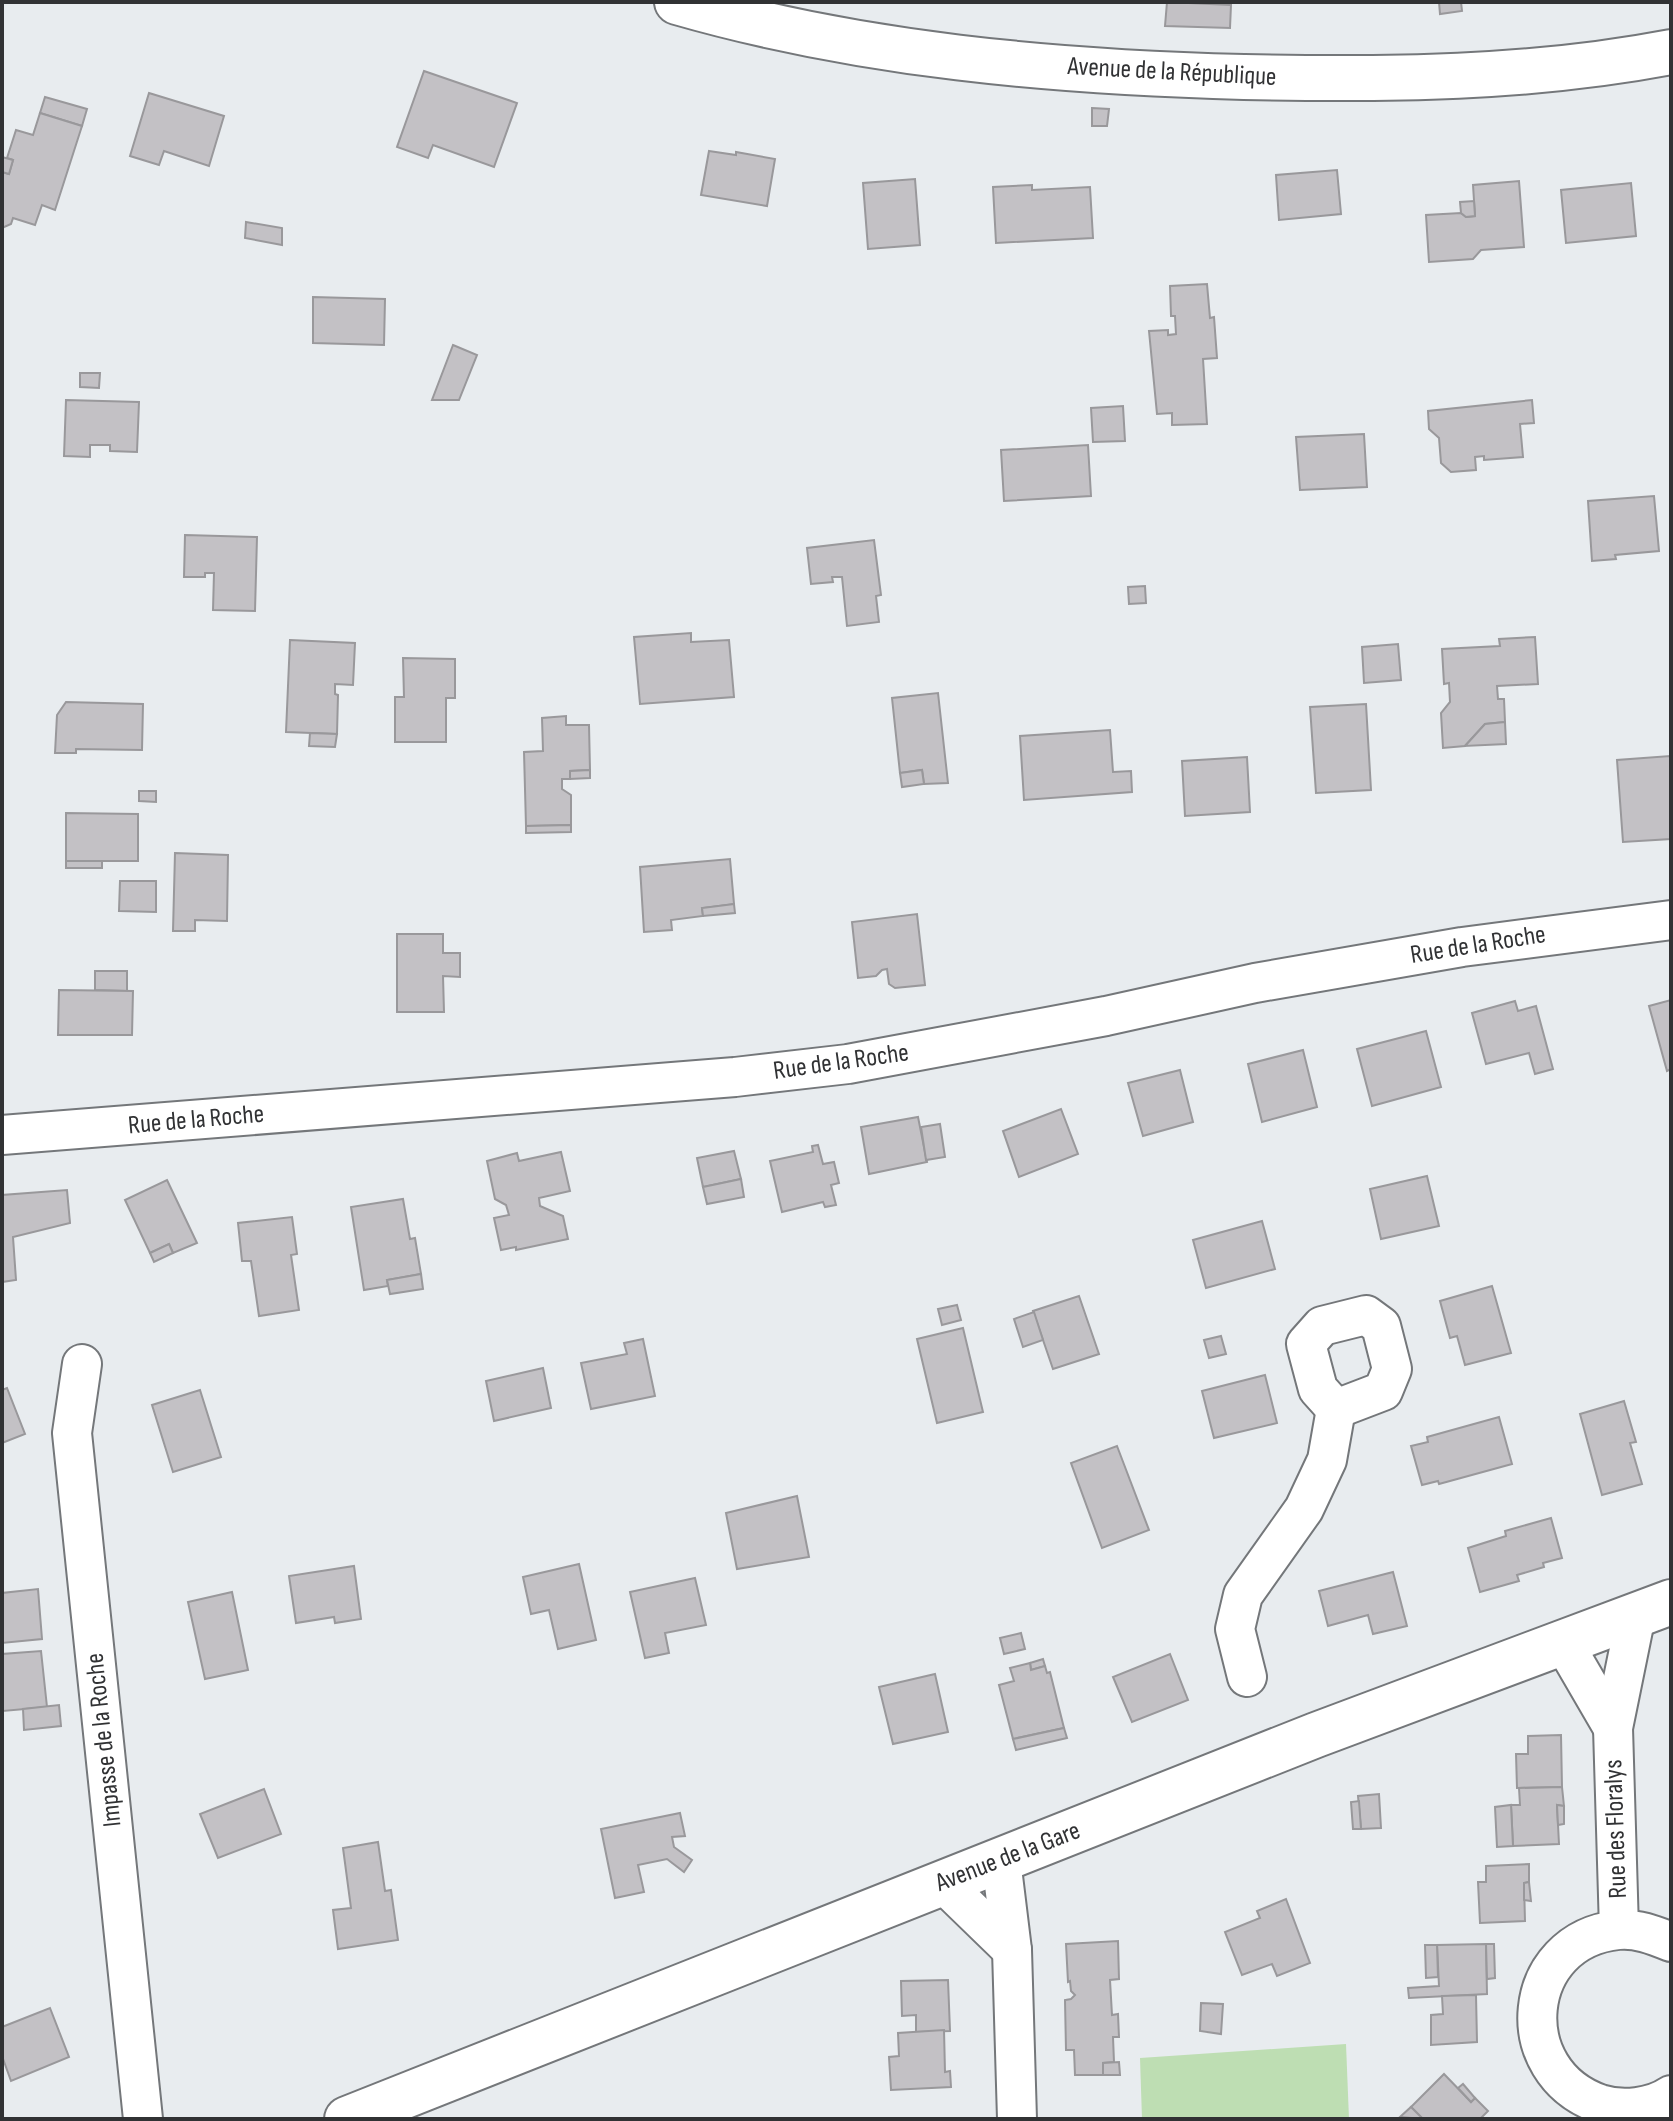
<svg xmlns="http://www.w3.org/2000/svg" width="1673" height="2121" font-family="'Sofia Sans Condensed',sans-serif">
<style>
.green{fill:#bedeb3}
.building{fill:#c3c1c5;stroke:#99989b;stroke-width:2}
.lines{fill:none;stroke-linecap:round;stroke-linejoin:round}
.minor-casing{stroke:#74777a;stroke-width:42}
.tertiary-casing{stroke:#74777a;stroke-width:48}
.minor{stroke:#fff;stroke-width:38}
.tertiary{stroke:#fff;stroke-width:44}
.labels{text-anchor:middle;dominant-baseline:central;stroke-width:8;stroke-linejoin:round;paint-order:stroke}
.street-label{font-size:26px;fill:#313234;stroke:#fff}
</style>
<rect width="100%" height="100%" fill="#e8ecef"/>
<polygon class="green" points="1346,2044 1349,2119 1142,2119 1140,2058"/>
<g class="building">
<polygon points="1167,2 1231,5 1230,28 1165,26"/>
<polygon points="1439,2 1461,2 1462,11 1440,14"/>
<polygon points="424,71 517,103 494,167 433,145 428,158 397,147"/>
<polygon points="149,93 224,116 209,166 164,151 159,165 130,156"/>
<polygon points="45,97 87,109 82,126 40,113"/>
<polygon points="1092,108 1109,109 1107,126 1092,126"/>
<polygon points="40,113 82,126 55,210 42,205 35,225 13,218 11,224 2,228 2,172 9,174 13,160 7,158 16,130 33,135"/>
<polygon points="709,151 736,155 736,152 775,159 767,206 701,195"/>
<polygon points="2,157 13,160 9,174 2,172"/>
<polygon points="1337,170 1341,214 1279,220 1276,175"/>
<polygon points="915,179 920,245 868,249 863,183"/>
<polygon points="1519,181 1524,247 1481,250 1473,259 1429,262 1426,215 1461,213 1466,217 1475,216 1473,185"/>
<polygon points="1631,183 1636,236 1566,243 1561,190"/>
<polygon points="1032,185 1032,190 1090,187 1093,238 996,243 993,187"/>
<polygon points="1474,201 1475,216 1466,217 1461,213 1460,202"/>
<polygon points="246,222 282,228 282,245 245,238"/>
<polygon points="1207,284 1210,318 1214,317 1217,358 1203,359 1207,424 1172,425 1172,413 1157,414 1149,331 1168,330 1168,335 1176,334 1175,316 1171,316 1170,286"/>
<polygon points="313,297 385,299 384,345 313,343"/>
<polygon points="453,345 477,355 459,400 432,400"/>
<polygon points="80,373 100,373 99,388 80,387"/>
<polygon points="66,400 139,402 137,452 110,451 110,445 90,445 90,457 64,456"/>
<polygon points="1532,400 1534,423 1520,424 1523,457 1484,460 1484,456 1475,457 1476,470 1451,472 1441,463 1439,438 1429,429 1428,411"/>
<polygon points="1123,406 1125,441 1093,442 1091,408"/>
<polygon points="1364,434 1367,487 1300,490 1296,437"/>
<polygon points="1088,445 1091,496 1004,501 1001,450"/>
<polygon points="1654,496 1659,551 1615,555 1616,559 1592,561 1588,501"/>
<polygon points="185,535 257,537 255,611 213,610 214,573 205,573 205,577 184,577"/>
<polygon points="874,540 881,595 876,596 879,622 847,626 842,577 832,577 833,582 811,584 807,548"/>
<polygon points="1145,586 1146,603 1129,604 1128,587"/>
<polygon points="691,633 691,642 729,640 734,697 640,704 634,637"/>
<polygon points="1535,637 1538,684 1497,686 1498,699 1504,699 1505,722 1485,724 1465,746 1443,748 1441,713 1450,702 1449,683 1444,684 1442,649 1500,646 1499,639"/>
<polygon points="290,640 355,643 353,685 335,684 335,694 338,695 337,734 286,732"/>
<polygon points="1398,644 1401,680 1364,683 1362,647"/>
<polygon points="403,658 455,659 455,698 446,698 446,742 395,742 395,697 404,697"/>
<polygon points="938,693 948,783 924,784 922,770 900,773 892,698"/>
<polygon points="66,702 143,704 142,750 76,749 76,753 55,753 57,715"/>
<polygon points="1366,704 1371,790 1316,793 1310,707"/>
<polygon points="566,716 566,725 589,725 590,770 570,771 570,779 562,779 562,789 571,795 571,825 526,826 524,752 543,751 542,718"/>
<polygon points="1505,722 1506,744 1465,746 1485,724"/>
<polygon points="1110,730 1113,772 1131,771 1132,792 1024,800 1020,736"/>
<polygon points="310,733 337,734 335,747 309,746"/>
<polygon points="1670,756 1671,839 1623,842 1617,760"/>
<polygon points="1247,757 1250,812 1185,816 1182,761"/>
<polygon points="590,770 590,778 570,779 570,771"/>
<polygon points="922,770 924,784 902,787 900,773"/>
<polygon points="139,791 156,791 156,802 139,801"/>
<polygon points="66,813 138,814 138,861 66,861"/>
<polygon points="571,825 571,832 526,833 526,826"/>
<polygon points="175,853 228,855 227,921 195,920 195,931 173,931"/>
<polygon points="730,859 734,904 702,908 703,916 671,920 672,930 644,932 640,867"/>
<rect x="66" y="861" width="36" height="7"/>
<polygon points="120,881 156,881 156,912 119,911"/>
<polygon points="734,904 735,913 703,916 702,908"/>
<polygon points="917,914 925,985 895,988 889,984 887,969 882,970 876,976 858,978 852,922"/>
<polygon points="397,934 443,934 443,953 460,953 460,977 443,976 444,1012 397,1012"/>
<polygon points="95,971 127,971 127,991 95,990"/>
<polygon points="59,990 133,991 132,1035 58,1035"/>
<polygon points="1671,1000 1671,1069 1667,1071 1649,1006"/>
<polygon points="1515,1001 1518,1011 1536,1006 1553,1069 1535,1074 1529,1053 1486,1064 1472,1013"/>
<polygon points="1426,1031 1441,1087 1372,1106 1357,1049"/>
<polygon points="1303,1050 1317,1107 1262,1122 1248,1064"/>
<polygon points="1180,1070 1193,1122 1143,1136 1128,1083"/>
<polygon points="1061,1109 1078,1154 1019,1177 1003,1131"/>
<polygon points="918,1117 927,1162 869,1174 861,1127"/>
<polygon points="940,1124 945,1157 926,1160 921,1127"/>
<polygon points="818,1145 823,1164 834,1162 839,1183 831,1185 836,1205 825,1207 823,1202 782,1212 770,1161 813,1152 812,1146"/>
<polygon points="734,1151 741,1179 703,1187 697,1158"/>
<polygon points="561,1152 570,1191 539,1198 540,1206 563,1216 568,1239 516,1250 516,1247 501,1250 494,1218 509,1215 506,1205 495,1199 487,1161 517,1153 519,1161"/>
<polygon points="1427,1176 1439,1226 1381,1239 1370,1189"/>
<polygon points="741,1179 744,1197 707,1204 703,1187"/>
<polygon points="167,1180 197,1243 173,1253 169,1244 150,1253 125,1200"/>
<polygon points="67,1190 70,1223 13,1237 16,1280 2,1282 2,1195"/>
<polygon points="403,1199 410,1239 415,1238 421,1274 387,1280 388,1286 364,1290 351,1207"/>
<polygon points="292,1217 297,1254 291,1255 299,1310 259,1316 251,1261 242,1261 238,1223"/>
<polygon points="1262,1221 1275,1269 1206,1288 1193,1240"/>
<polygon points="169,1244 173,1253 154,1262 150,1253"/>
<polygon points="421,1274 423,1289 390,1294 387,1280"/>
<polygon points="1492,1286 1511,1353 1465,1365 1457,1336 1450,1338 1440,1301"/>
<polygon points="1079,1296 1099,1354 1053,1369 1033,1311"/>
<polygon points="957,1305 961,1320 942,1325 938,1309"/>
<polygon points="1034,1312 1043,1340 1023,1347 1014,1319"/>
<polygon points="963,1328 983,1412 937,1423 917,1339"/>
<polygon points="1221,1336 1226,1354 1209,1358 1204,1340"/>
<polygon points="643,1339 655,1396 591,1409 581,1363 627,1354 624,1343"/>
<polygon points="543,1368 551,1408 494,1421 486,1381"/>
<polygon points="1265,1375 1277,1423 1214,1438 1202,1391"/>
<polygon points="7,1388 25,1434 2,1443 2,1390"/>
<polygon points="200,1390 221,1457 173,1472 152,1405"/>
<polygon points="1624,1401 1636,1442 1630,1443 1642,1484 1602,1495 1580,1414"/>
<polygon points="1499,1417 1512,1464 1439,1484 1438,1481 1422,1485 1411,1446 1428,1442 1427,1437"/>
<polygon points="1117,1446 1149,1530 1102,1548 1071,1463"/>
<polygon points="797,1496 809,1557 737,1569 726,1513"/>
<polygon points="1551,1518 1562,1558 1543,1563 1544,1567 1517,1575 1519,1581 1480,1592 1468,1548 1506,1536 1505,1531"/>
<polygon points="579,1564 596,1640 558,1649 549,1610 531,1614 523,1577"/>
<polygon points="354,1566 361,1619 335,1623 334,1617 296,1623 289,1576"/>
<polygon points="1393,1572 1407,1626 1373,1634 1368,1615 1328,1626 1319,1591"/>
<polygon points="695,1578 706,1625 665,1633 669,1653 645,1658 630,1592"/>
<polygon points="38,1589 42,1639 2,1643 2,1593"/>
<polygon points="232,1592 248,1670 205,1679 188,1602"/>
<polygon points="1021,1633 1025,1649 1004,1654 1000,1638"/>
<polygon points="41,1651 47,1707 3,1711 2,1654"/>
<polygon points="1170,1654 1188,1700 1132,1722 1113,1677"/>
<polygon points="1043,1659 1045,1666 1031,1670 1030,1663"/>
<polygon points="1030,1663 1031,1670 1045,1666 1047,1673 1050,1672 1064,1728 1013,1739 999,1685 1014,1681 1010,1668"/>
<polygon points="935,1674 948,1732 893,1744 879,1687"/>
<polygon points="59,1705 61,1726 24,1730 23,1709"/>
<polygon points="1064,1728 1067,1738 1016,1750 1013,1739"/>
<polygon points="1561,1735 1562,1787 1517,1788 1516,1754 1528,1754 1528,1736"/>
<polygon points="1562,1787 1564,1806 1557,1805 1559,1844 1513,1846 1511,1805 1520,1805 1519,1788"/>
<polygon points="264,1789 281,1834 218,1858 200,1814"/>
<polygon points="1379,1794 1381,1828 1361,1829 1358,1796"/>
<polygon points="1359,1801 1361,1829 1353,1829 1351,1802"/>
<polygon points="1511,1805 1513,1846 1497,1847 1495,1807"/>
<polygon points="1557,1805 1564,1806 1564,1824 1558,1825"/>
<polygon points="680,1813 685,1836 672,1837 674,1847 692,1860 684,1872 667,1859 638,1865 644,1892 615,1898 601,1829"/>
<polygon points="378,1842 385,1891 391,1890 398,1940 338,1949 333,1910 351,1908 343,1848"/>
<polygon points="1529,1864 1529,1882 1524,1883 1525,1921 1480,1923 1478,1882 1486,1882 1486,1866"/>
<polygon points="1529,1882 1531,1901 1524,1900 1524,1883"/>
<polygon points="1286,1899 1310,1963 1277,1976 1272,1964 1242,1975 1225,1932 1260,1918 1257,1911"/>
<polygon points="1118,1941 1119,1979 1110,1980 1112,2015 1118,2014 1119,2037 1113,2037 1114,2062 1103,2063 1103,2075 1075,2075 1074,2050 1066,2050 1065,2000 1071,1999 1075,1995 1071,1991 1070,1981 1068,1982 1066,1944"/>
<polygon points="1486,1944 1487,1994 1409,1998 1408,1988 1439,1986 1437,1945"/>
<polygon points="1486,1944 1494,1944 1495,1978 1487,1979"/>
<polygon points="1425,1945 1437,1945 1438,1977 1426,1978"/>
<polygon points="948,1980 950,2031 916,2032 916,2015 902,2016 901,1981"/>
<polygon points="1476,1995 1477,2042 1431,2045 1431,2015 1443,2014 1442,1996"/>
<polygon points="1201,2003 1223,2004 1221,2034 1200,2031"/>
<polygon points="50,2008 69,2057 11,2081 2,2056 2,2027"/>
<polygon points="944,2030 945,2072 950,2071 951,2087 891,2090 889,2057 899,2056 898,2033"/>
<polygon points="1119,2062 1120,2075 1103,2075 1103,2063"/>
<polygon points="1444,2074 1471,2102 1475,2098 1488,2111 1480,2119 1423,2119 1411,2107"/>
<polygon points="1463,2084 1475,2098 1471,2102 1458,2088"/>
<polygon points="1411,2107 1423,2119 1400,2117"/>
</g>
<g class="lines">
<defs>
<g id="minor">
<polyline points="2,1135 735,1077 848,1064 1106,1016 1255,983 1462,947 1671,920"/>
<polygon points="1366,1315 1381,1326 1392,1369 1383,1391 1336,1409 1318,1389 1306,1344 1322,1326"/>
<polyline points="82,1364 72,1433 143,2119"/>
<polyline points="1563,1642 1613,1728"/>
<polyline points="1247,1677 1235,1629 1243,1595 1304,1509 1327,1460 1336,1409"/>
<polyline points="1001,1860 1012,1950 1017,2119"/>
<polyline points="943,1883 1012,1950"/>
<polyline points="1619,1929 1613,1728 1636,1615"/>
<path d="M1671 1942C1654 1935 1636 1928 1618 1930 1520 1940 1508 2072 1600 2104 1622 2111 1652 2108 1671 2095"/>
</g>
<g id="tertiary">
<path d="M677 2C861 55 1054 72 1244 77 1387 80 1530 79 1671 52"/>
<polyline points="347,2119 1316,1735 1671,1602"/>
</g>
</defs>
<use href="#minor" class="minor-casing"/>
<use href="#tertiary" class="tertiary-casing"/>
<use href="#minor" class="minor"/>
<use href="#tertiary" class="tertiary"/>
</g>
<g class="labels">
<g class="street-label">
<text transform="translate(1172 72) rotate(3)">Avenue de la République</text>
<text transform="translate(1478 945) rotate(-9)">Rue de la Roche</text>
<text transform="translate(841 1062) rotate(-8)">Rue de la Roche</text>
<text transform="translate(196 1120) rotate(-5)">Rue de la Roche</text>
<text transform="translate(104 1740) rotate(-96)">Impasse de la Roche</text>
<text transform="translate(1616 1829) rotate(-92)">Rue des Floralys</text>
<text transform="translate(1008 1857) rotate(-21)">Avenue de la Gare</text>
</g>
</g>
<rect width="1673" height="2121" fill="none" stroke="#313234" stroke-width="8"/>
</svg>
